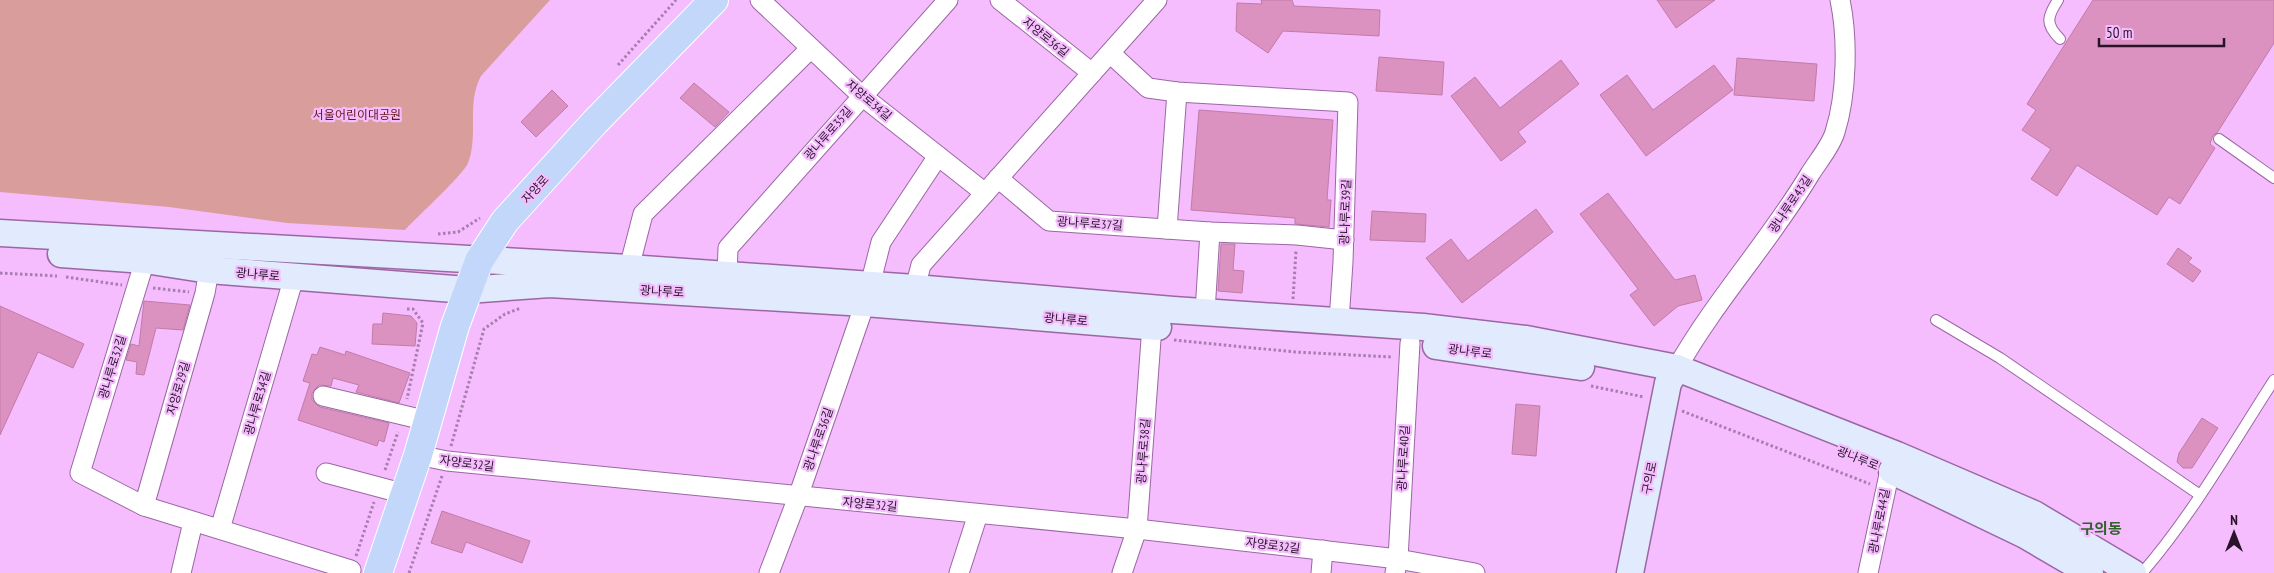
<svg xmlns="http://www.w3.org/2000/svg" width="2274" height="573" font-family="'PT Sans Narrow','Noto Sans KR',sans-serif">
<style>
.green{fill:#d99e9b}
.building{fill:#db92c0;stroke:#c27ba8}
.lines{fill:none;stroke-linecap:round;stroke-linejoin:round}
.lane-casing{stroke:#9b67a3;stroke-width:12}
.street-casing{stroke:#9b67a3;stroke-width:21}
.secondary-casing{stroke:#9b67a3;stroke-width:29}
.primary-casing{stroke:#fff;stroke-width:30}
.path{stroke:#a77dae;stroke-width:3;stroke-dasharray:2.5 2.5;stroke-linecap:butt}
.lane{stroke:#fff;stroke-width:10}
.street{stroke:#fff;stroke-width:19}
.secondary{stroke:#e1ebfd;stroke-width:26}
.primary{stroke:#c3d7fa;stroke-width:28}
.labels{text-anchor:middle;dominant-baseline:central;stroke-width:4.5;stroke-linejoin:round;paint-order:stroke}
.street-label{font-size:12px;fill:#28132b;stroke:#f5bdfd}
.park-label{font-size:12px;fill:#65141a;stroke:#f5bdfd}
.quarter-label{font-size:15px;font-weight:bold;fill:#30612b;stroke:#f5bdfd}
</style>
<rect width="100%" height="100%" fill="#f5bdfd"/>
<path class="green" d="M0 0H550L481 76C466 104 479 134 468 163 464 174 416 218 405 230L287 223 169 207 0 192Z"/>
<g class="building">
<polygon points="1261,0 1292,0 1294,6 1380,10 1379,36 1283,31 1268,53 1236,31 1237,3 1262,4"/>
<polygon points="1657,0 1715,0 1676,28"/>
<polygon points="2093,0 2274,0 2274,43 2217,133 2213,135 2210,144 2215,148 2180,204 2169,197 2157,215 2077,165 2057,196 2031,179 2051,149 2022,130 2036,110 2027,104"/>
<polygon points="1379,57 1444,62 1442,95 1376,91"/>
<polygon points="1737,58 1817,64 1814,101 1734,95"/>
<polygon points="1561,60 1579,84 1518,132 1526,142 1501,161 1451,96 1475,77 1500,108"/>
<polygon points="1714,65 1733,90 1646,156 1600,95 1627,75 1653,110"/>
<polygon points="694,83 729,112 715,127 680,98"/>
<polygon points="552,90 568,106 536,137 521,122"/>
<polygon points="1199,110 1333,120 1327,200 1331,200 1329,227 1295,224 1295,218 1191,210"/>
<polygon points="1608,193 1675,280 1695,275 1702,300 1678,306 1654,326 1630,295 1638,289 1580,214"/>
<polygon points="1536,209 1553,232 1462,303 1426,258 1451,239 1468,261"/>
<polygon points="1372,211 1426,214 1425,242 1370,240"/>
<polygon points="1221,244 1235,244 1233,270 1244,271 1242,293 1218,291"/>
<polygon points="2178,248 2192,258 2188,262 2201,271 2193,282 2167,264"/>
<polygon points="144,301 190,305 183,330 156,328 144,375 136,374 137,362 126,360 131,344 139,346"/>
<polygon points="0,306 84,344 73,368 38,352 0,435"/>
<polygon points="383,313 411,316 417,323 415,346 372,344 373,324 382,324"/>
<polygon points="320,347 345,355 346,351 410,373 399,403 356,392 359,385 333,378 331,386 319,385 312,393 312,400 320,407 389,423 384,442 379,440 377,446 298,420 310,383 303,381 312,354 317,355"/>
<polygon points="1516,404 1540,406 1536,456 1512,454"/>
<polygon points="2202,418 2218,428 2192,468 2183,468 2177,462 2179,453"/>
<polygon points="442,511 530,541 522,563 466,542 462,553 431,543"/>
</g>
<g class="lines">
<defs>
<g id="lane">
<path d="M2058 0C2047 17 2045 24 2060 39"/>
<polyline points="2219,139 2274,178"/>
<polyline points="1936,320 2000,358 2200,495"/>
<path d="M2142 573C2193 514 2232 445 2274 380"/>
</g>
<g id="street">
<polyline points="760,0 862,96 985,193"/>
<polyline points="1000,0 1092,73"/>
<polyline points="1110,53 1148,88 1177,92 1348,102 1343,262 1339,321"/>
<polyline points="998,178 1049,221 1210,232 1297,235 1344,240"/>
<polyline points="1167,229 1177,92"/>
<polyline points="145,260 80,473 144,506 351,570"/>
<polyline points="629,268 643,214 810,49"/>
<polyline points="727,275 728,248 948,0"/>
<polyline points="870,285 881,242 938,156"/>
<polyline points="915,288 921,265 1157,0"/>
<polyline points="1205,312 1210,232"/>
<path d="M1677 368C1716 299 1770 241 1810 174 1818 161 1831 146 1835 132 1847 94 1848 38 1840 0"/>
<polyline points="323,396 428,421"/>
<polyline points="418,455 447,461 1137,529 1398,559 1475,573"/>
<polyline points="326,473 405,494"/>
<polyline points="144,506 205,293 209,270"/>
<polyline points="220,529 294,277"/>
<polyline points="181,573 193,522"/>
<polyline points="769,573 798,497 865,303"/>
<polyline points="959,573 978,514"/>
<polyline points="1122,573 1137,529 1152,326"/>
<polyline points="1321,573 1323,550"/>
<polyline points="1395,573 1398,559 1410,343"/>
<polyline points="1868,573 1890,470"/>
</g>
<g id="secondary">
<polyline points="0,233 629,268 915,288 1173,310 1423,327 1526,339 1677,368 1897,455 2034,514 2133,573"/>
<polyline points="61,254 145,260 209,270 467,290 550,284 865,303 1158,327"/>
<polyline points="1436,346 1581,367"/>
<polyline points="1892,471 2025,535 2090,573"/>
<polyline points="1630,573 1668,383 1677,368"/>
</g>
<polyline id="primary" points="378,573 418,455 455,326 479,261 505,221 595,122 714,0"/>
</defs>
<use href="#lane" class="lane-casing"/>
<use href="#street" class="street-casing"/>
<use href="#secondary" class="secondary-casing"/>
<use href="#primary" class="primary-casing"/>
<g class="path">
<polyline points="618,65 676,0"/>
<polyline points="438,234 458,232 480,218"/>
<polyline points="0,273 57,276"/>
<polyline points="66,277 122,285"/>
<polyline points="153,288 189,292"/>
<polyline points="1293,299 1296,251"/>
<polyline points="407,309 413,309 423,323 407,399"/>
<polyline points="1174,340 1295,352 1392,357"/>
<polyline points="1591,386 1644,397"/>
<polyline points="1682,411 1870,484"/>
<polyline points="451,446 484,329 505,314 521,308"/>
<polyline points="385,470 398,432"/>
<polyline points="356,556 374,502"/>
<polyline points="409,573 442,476"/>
</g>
<use href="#lane" class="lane"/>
<use href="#street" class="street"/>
<use href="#secondary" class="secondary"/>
<use href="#primary" class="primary"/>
</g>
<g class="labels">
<g class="street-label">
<text transform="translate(1046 37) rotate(39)">자양로36길</text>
<text transform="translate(869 100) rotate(40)">자양로34길</text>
<text transform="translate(828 133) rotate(-49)">광나루로35길</text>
<text transform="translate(535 189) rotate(-48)">자양로</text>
<text transform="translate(1790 204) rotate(-56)">광나루로43길</text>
<text transform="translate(1345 212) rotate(-88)">광나루로39길</text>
<text transform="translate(1090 223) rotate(4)">광나루로37길</text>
<text transform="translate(258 274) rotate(5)">광나루로</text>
<text transform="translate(662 291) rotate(3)">광나루로</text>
<text transform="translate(1066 319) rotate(5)">광나루로</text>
<text transform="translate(1470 351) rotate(7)">광나루로</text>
<text transform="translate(112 367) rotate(-73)">광나루로32길</text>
<text transform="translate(178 388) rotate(-74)">자양로29길</text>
<text transform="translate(257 403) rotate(-74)">광나루로34길</text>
<text transform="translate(818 439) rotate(-71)">광나루로36길</text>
<text transform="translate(1143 451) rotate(-86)">광나루로38길</text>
<text transform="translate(1403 458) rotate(-87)">광나루로40길</text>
<text transform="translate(1858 458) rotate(22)">광나루로</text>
<text transform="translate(467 463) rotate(7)">자양로32길</text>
<text transform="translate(1649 478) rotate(-79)">구의로</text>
<text transform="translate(870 504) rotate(5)">자양로32길</text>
<text transform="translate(1879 521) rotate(-79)">광나루로44길</text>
<text transform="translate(1273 545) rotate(7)">자양로32길</text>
</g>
<g class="park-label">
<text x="357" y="114">서울어린이대공원</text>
</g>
<g class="quarter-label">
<text x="2101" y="528">구의동</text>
</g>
</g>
<g transform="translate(2234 533)" stroke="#f5bdfd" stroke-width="4" paint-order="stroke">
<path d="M0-4L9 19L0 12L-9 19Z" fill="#28132b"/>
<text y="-8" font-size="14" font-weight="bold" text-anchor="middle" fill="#28132b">N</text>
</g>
<path d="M2099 38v8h125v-8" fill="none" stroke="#28132b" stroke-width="2.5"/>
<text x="2106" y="38" font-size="15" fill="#28132b" stroke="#f5bdfd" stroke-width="4" paint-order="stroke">50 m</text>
</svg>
